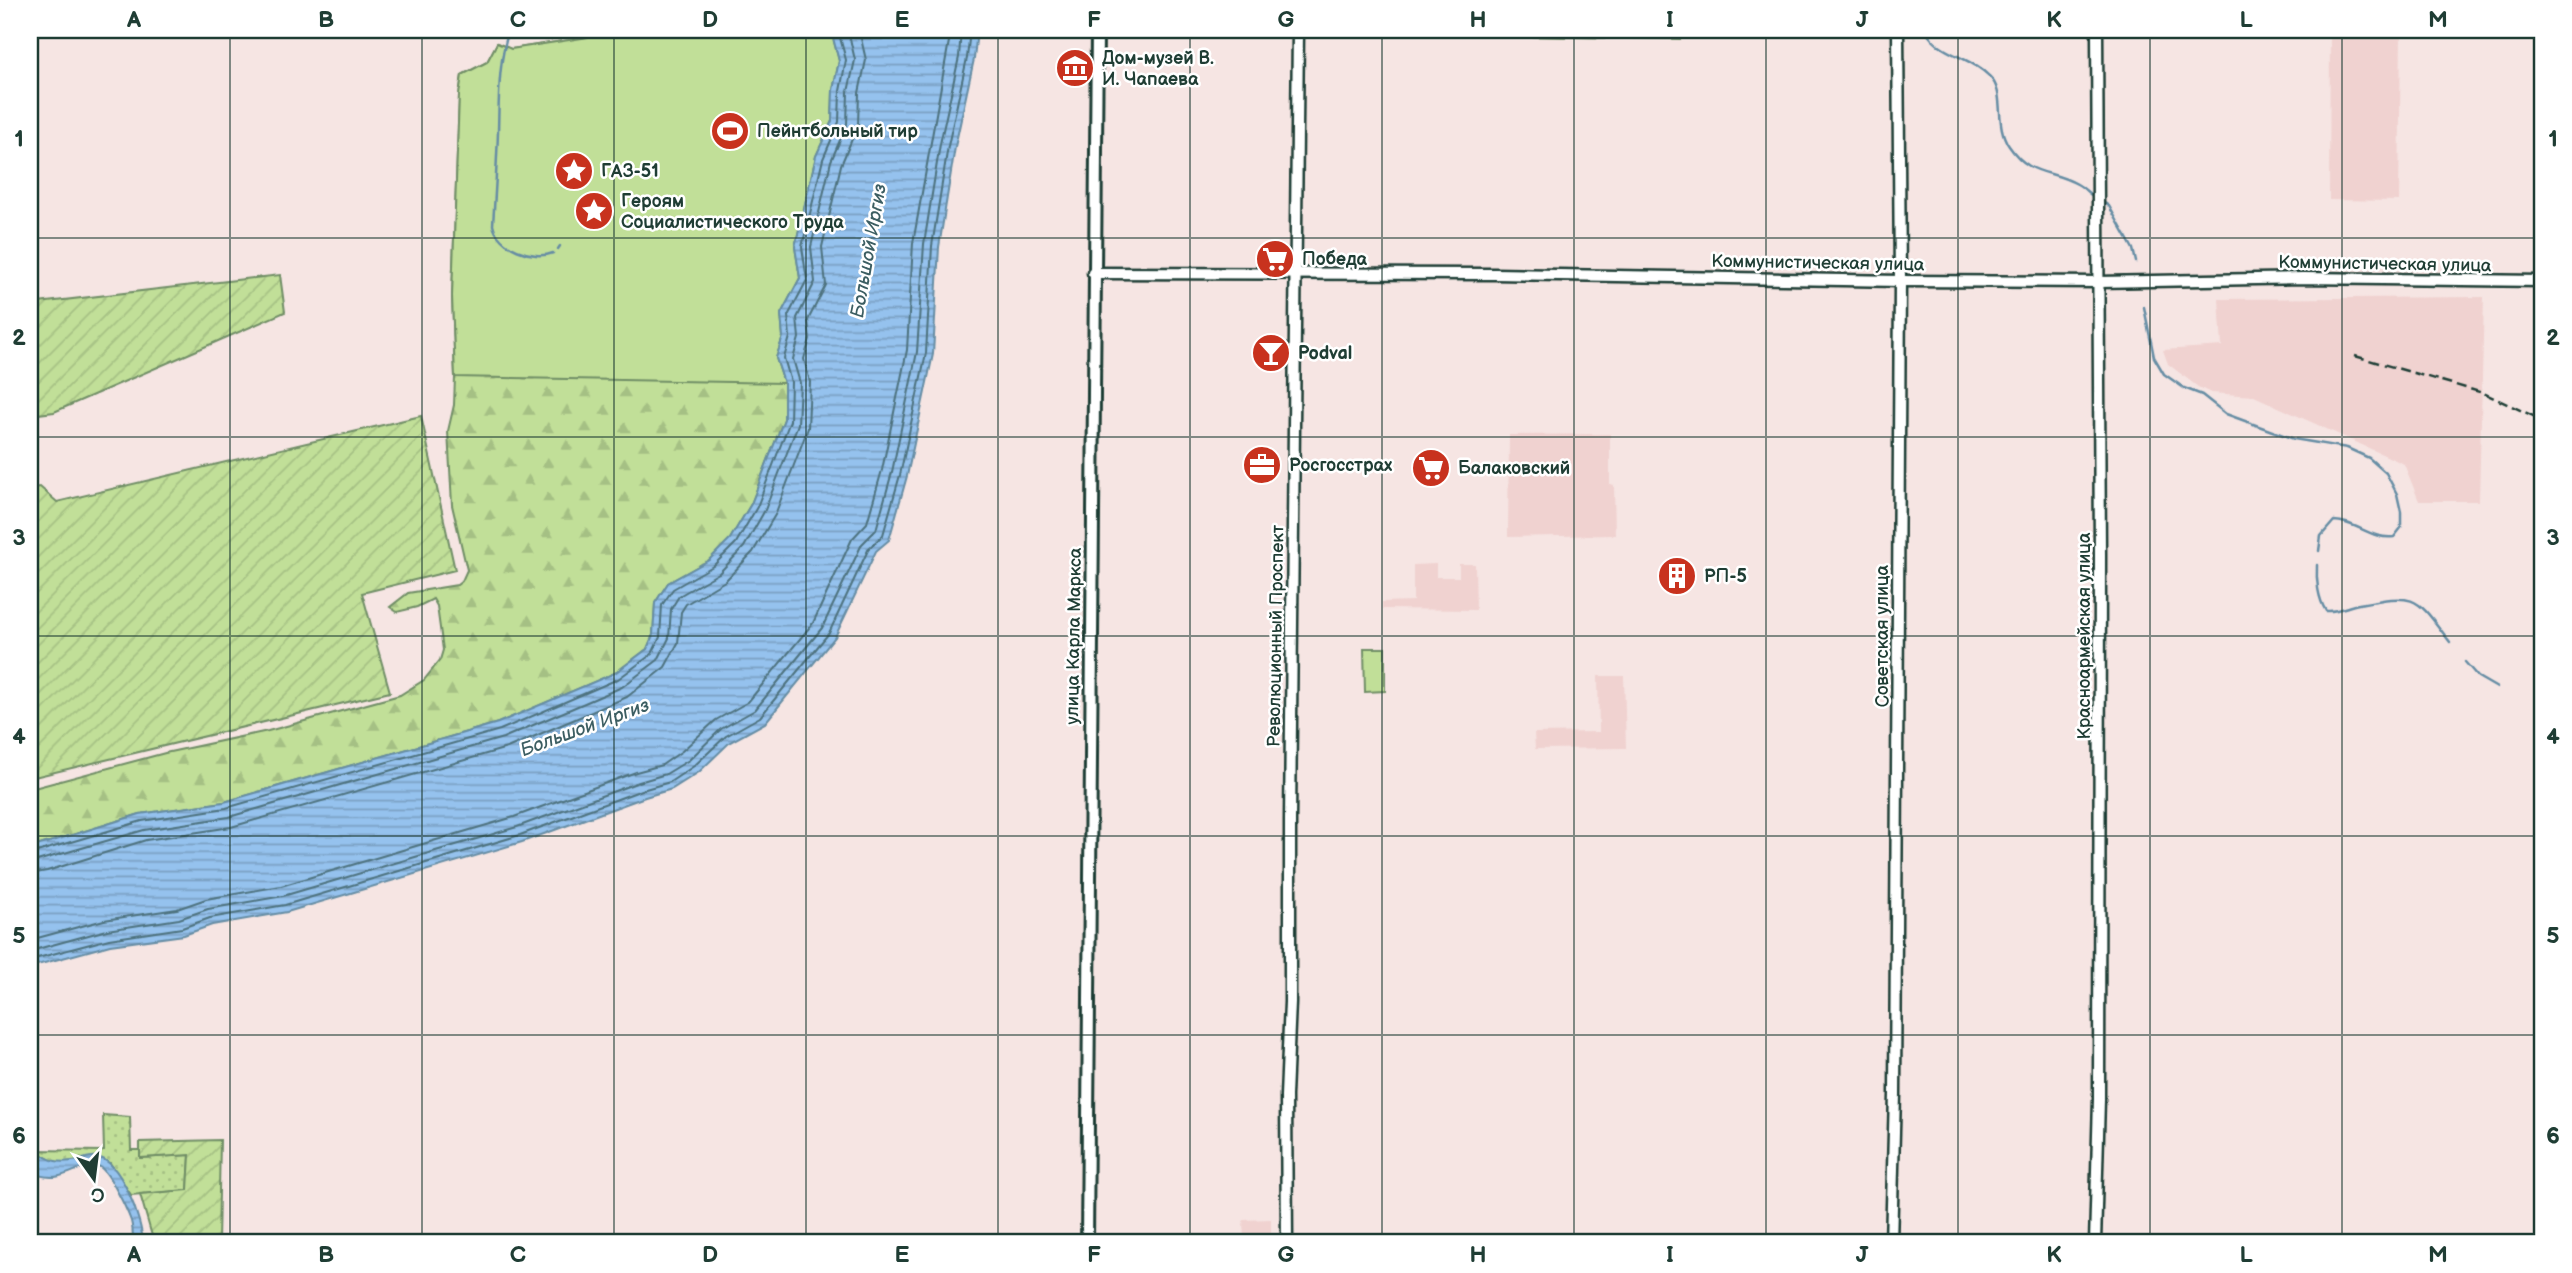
<svg xmlns="http://www.w3.org/2000/svg" width="2572" height="1273" font-family="'Balsamiq Sans',sans-serif">
<style>
.built{fill:#f0d2d0}
.grass{fill:url(#grass-dots);stroke:#708e66;stroke-width:2}
.forest{fill:url(#forest-firs);stroke:#708e66;stroke-width:2}
.park{fill:#c1df98;stroke:#708e66;stroke-width:2}
.garden{fill:url(#garden-furrows);stroke:#708e66;stroke-width:2}
.water{fill:url(#water-rules);stroke:#668da4;stroke-width:2}
.lines{fill:none;stroke-linecap:round;stroke-linejoin:round}
.shore{stroke:#4e727e;stroke-width:2}
.stream{stroke:#668da4;stroke-width:2.5}
.tertiary-casing{stroke:#1f3d34;stroke-width:15}
.secondary-casing{stroke:#1f3d34;stroke-width:16}
.tertiary{stroke:#fff;stroke-width:10}
.secondary{stroke:#fff;stroke-width:10}
.rail{stroke:#1f3d34;stroke-width:2.5;stroke-dasharray:10 5;stroke-linecap:butt}
.grid{fill:none;stroke:#1f3d34;stroke-width:2;stroke-opacity:0.55}
.labels{text-anchor:middle;dominant-baseline:central;stroke-width:5;stroke-linejoin:round;paint-order:stroke}
.poi-label{font-size:18px;font-weight:bold;fill:#1f3d34;stroke:#fff;text-anchor:start}
.street-label{font-size:18px;fill:#1f3d34;stroke:#fff}
.water-label{font-size:19px;font-style:italic;fill:#3c5e62;stroke:#fff}
.neatline{fill:none;stroke:#1f3d34;stroke-width:2.5}
.grid-label{font-size:23px;text-anchor:middle;font-weight:bold;fill:#1f3d34}
</style>
<defs>
<pattern id="grass-dots" width="8" height="8" patternUnits="userSpaceOnUse" patternTransform="scale(1.75)"><rect width="8" height="8" fill="#c1df98"/><path d="M2 2h.1M6 6h.1" fill="none" stroke="#a5c084" stroke-width="1.8" stroke-linecap="round"/></pattern>
<pattern id="forest-firs" width="22" height="20" patternUnits="userSpaceOnUse" patternTransform="scale(1.75)"><rect width="22" height="20" fill="#c1df98"/><path d="M5 1l3.5 6h-7zM16 11l3.5 6h-7z" fill="#a5c084"/></pattern>
<pattern id="garden-furrows" width="10" height="10" patternUnits="userSpaceOnUse" patternTransform="scale(1.75)"><rect width="10" height="10" fill="#c1df98"/><path d="M-1 1l2-2M0 10L10 0M9 11l2-2" fill="none" stroke="#a5c084"/></pattern>
<pattern id="water-rules" width="6" height="5" patternUnits="userSpaceOnUse" patternTransform="scale(1.75)"><rect width="6" height="5" fill="#95c2ee"/><path d="M0 2.5h6" fill="none" stroke="#799fc2"/></pattern>
</defs>
<rect width="100%" height="100%" fill="#f6e5e3"/>
<filter id="ink" filterUnits="userSpaceOnUse"><feTurbulence type="fractalNoise" baseFrequency=".0143" numOctaves="2"/><feDisplacementMap in="SourceGraphic" scale="14" xChannelSelector="R" yChannelSelector="G"/><feConvolveMatrix kernelMatrix="1 2 1 2 8 2 1 2 1" color-interpolation-filters="sRGB"/></filter>
<g filter="url(#ink)">
<g class="built">
<polygon points="2330,30 2401,30 2399,201 2329,200"/>
<polygon points="2484,297 2479,501 2419,501 2404,464 2254,396 2211,393 2198,387 2168,364 2163,350 2222,346 2219,299"/>
<polygon points="1610,434 1610,484 1614,485 1615,535 1508,537 1509,435"/>
<polygon points="1436,564 1436,577 1459,577 1459,564 1475,564 1476,610 1382,609 1382,602 1413,601 1413,565"/>
<polygon points="1598,676 1624,676 1626,748 1535,749 1534,733 1599,732"/>
<polygon points="1271,1219 1271,1243 1244,1243 1243,1220"/>
</g>
<polygon class="grass" points="103,1115 130,1117 131,1150 140,1150 141,1158 190,1155 188,1190 131,1195 110,1163 75,1161 56,1163 34,1150 104,1151"/>
<polygon class="forest" points="634,30 776,358 784,383 784,419 751,504 730,539 709,560 668,583 655,603 653,635 647,649 615,673 498,723 224,802 140,814 30,848 30,789 165,753 268,731 400,695 424,680 440,660 443,650 437,606 433,599 417,607 397,612 390,607 408,593 457,585 462,581 467,570 452,505 448,431 454,405 455,377 452,296 459,95 462,75 487,62 497,43 511,49"/>
<g class="park">
<polygon points="634,30 831,30 839,61 833,90 832,121 816,156 795,247 800,278 781,314 783,337 776,358 784,383 455,377 452,296 459,95 462,75 487,62 497,43 511,49"/>
<polygon points="1518,30 1680,30 1680,39 1518,36"/>
<polygon points="1385,648 1385,691 1365,692 1364,648"/>
</g>
<g class="garden">
<polygon points="280,275 285,312 54,412 30,415 30,304"/>
<polygon points="421,416 455,570 362,593 390,692 30,778 30,488 40,487 57,502"/>
<polygon points="220,1140 218,1243 154,1243 140,1194 188,1190 190,1155 140,1158 140,1142"/>
</g>
<g class="water">
<polygon points="831,30 977,30 974,59 955,147 939,247 933,354 907,476 889,540 876,551 835,637 765,723 730,742 699,772 672,789 645,797 522,842 287,912 212,925 184,935 110,945 30,967 30,848 140,814 224,802 498,723 615,673 647,649 653,635 655,603 668,583 709,560 730,539 751,504 784,419 784,383 776,358 783,337 781,314 800,278 795,247 816,156 832,121 833,90 839,61"/>
<path d="M34 1150C52 1162 58 1164 79 1160 84 1159 91 1156 96 1157 121 1159 142 1221 143 1243H133C133 1236 133 1228 131 1221 127 1210 108 1169 98 1166 79 1161 61 1189 30 1171V1155Z"/>
</g>
<g class="lines">
<g class="shore">
<polyline points="30,854 142,821 226,808 500,730 618,679 652,654 660,637 662,605 673,589 713,566 736,543 757,507 790,421 791,382 784,358 790,337 788,316 807,280 802,247 823,159 839,122 840,91 846,60 838,30"/>
<polyline points="30,863 144,830 229,817 503,738 622,687 658,660 669,638 671,609 679,596 719,573 744,547 765,510 798,424 800,383 793,359 799,338 797,318 815,282 811,247 831,161 847,124 848,92 855,60 848,30"/>
<polyline points="30,874 47,871 146,840 231,827 507,748 627,697 665,667 678,643 681,612 686,604 725,581 753,552 775,515 808,428 810,382 804,359 810,339 808,320 826,285 822,247 841,165 858,125 859,93 866,60 859,30"/>
<polyline points="30,940 104,920 177,909 206,899 281,886 514,817 636,772 662,765 682,751 716,720 748,702 813,623 852,539 867,523 882,470 907,350 913,243 951,30"/>
<polyline points="30,951 107,930 179,919 208,909 283,896 517,827 639,782 666,774 689,760 721,729 755,710 822,628 862,544 876,530 892,472 917,352 924,244 940,144 959,57 961,30"/>
<polyline points="30,960 109,939 182,928 210,918 285,905 520,835 642,790 670,782 694,766 726,736 760,717 829,633 869,548 883,535 900,475 926,353 932,246 948,146 967,58 970,30"/>
</g>
<g class="stream">
<path d="M509 30C498 63 499 98 498 132 497 163 495 194 493 225 498 247 533 261 553 253"/>
<path d="M1925 30C1939 55 1970 56 1989 76 2007 93 1993 123 2009 146 2030 177 2050 169 2077 184 2083 187 2088 193 2094 197"/>
<polyline points="2103,202 2109,206 2133,249 2136,262"/>
<polyline points="558,249 560,246"/>
<path d="M2144 307 2154 357 2164 374 2184 388 2202 395 2226 414 2294 439 2347 448 2369 458 2386 473 2397 494 2401 512V528L2394 537C2372 540 2355 521 2334 521L2321 536 2319 551"/>
<path d="M2317 565C2316 580 2318 599 2326 611 2338 612 2347 606 2359 604 2418 593 2415 596 2450 642"/>
<polyline points="2465,662 2478,677 2497,688"/>
</g>
<defs>
<g id="tertiary">
<polyline points="1093,273 1495,274 1900,281 2099,282 2303,278 2542,281"/>
<polyline points="1287,1243 1286,1096 1290,1002 1290,821 1298,30"/>
<polyline points="1891,1243 1895,1094 1900,281 1898,30"/>
<polyline points="2095,1243 2099,1099 2100,555 2097,30"/>
</g>
<polyline id="secondary" points="1087,1243 1097,30"/>
</defs>
<use href="#tertiary" class="tertiary-casing"/>
<use href="#secondary" class="secondary-casing"/>
<use href="#tertiary" class="tertiary"/>
<use href="#secondary" class="secondary"/>
<polyline class="rail" points="2355,356 2483,393 2542,420"/>
</g>
</g>
<path class="grid" d="M230 30V1243M422 30V1243M614 30V1243M806 30V1243M998 30V1243M1190 30V1243M1382 30V1243M1574 30V1243M1766 30V1243M1958 30V1243M2150 30V1243M2342 30V1243M30 238H2542M30 437H2542M30 636H2542M30 836H2542M30 1035H2542"/>
<defs>
<symbol id="museum-disc" viewBox="-11 -11 22 22"><circle r="9.5" fill="#c8321e" stroke="#fff"/><path d="M0-6L6-3V-2H-6V-3ZM-5-1h2V3h-2ZM-1-1h2V3h-2ZM3-1h2V3H3ZM-6 4H6V6H-6Z" fill="#fff"/></symbol>
<symbol id="stadium-disc" viewBox="-11 -11 22 22"><circle r="9.5" fill="#c8321e" stroke="#fff"/><path d="M0-5a6.5 5 0 1 0 0 10a6.5 5 0 1 0 0-10ZM-3.5-1.8h7v3.6h-7Z" fill="#fff"/></symbol>
<symbol id="sight-disc" viewBox="-11 -11 22 22"><circle r="9.5" fill="#c8321e" stroke="#fff"/><path d="M0-6L1.8-2.2L6-1.7L2.9 1.2L3.7 5.4L0 3.3L-3.7 5.4L-2.9 1.2L-6-1.7L-1.8-2.2Z" fill="#fff"/></symbol>
<symbol id="supermarket-disc" viewBox="-11 -11 22 22"><circle r="9.5" fill="#c8321e" stroke="#fff"/><path d="M-6-5.5h2.5l.6 2H6L4.5 2H-2.5L-4.4-4H-6ZM-1.5 3.2a1.3 1.3 0 1 0 .1 0ZM3 3.2a1.3 1.3 0 1 0 .1 0Z" fill="#fff"/></symbol>
<symbol id="bar-disc" viewBox="-11 -11 22 22"><circle r="9.5" fill="#c8321e" stroke="#fff"/><path d="M-6-5H6L.8 .8V4.5H3.5V6h-7V4.5H-.8V.8Z" fill="#fff"/></symbol>
<symbol id="office-disc" viewBox="-11 -11 22 22"><circle r="9.5" fill="#c8321e" stroke="#fff"/><path d="M-6-3h4V-5.5h4V-3h4V5H-6ZM-1-4.5V-3h2v-1.5ZM-6 0V1H6V0Z" fill="#fff"/></symbol>
<symbol id="building-disc" viewBox="-11 -11 22 22"><circle r="9.5" fill="#c8321e" stroke="#fff"/><path d="M-4-6H4V6H1V3H-1V6H-4ZM-2.5-4.3h1.7v1.8h-1.7ZM.8-4.3h1.7v1.8H.8ZM-2.5-1h1.7V.8h-1.7ZM.8-1h1.7V.8H.8Z" fill="#fff"/></symbol>
</defs>
<g fill-rule="evenodd">
<use href="#museum-disc" x="1053" y="46" width="44" height="44"/>
<use href="#stadium-disc" x="708" y="109" width="44" height="44"/>
<use href="#sight-disc" x="552" y="149" width="44" height="44"/>
<use href="#sight-disc" x="572" y="189" width="44" height="44"/>
<use href="#supermarket-disc" x="1253" y="237" width="44" height="44"/>
<use href="#bar-disc" x="1249" y="331" width="44" height="44"/>
<use href="#office-disc" x="1240" y="443" width="44" height="44"/>
<use href="#supermarket-disc" x="1409" y="446" width="44" height="44"/>
<use href="#building-disc" x="1655" y="554" width="44" height="44"/>
</g>
<g class="labels">
<g class="poi-label">
<text x="1102" y="58">Дом-музей В.<tspan x="1102" dy="21">И. Чапаева</tspan></text>
<text x="757" y="131">Пейнтбольный тир</text>
<text x="601" y="171">ГАЗ-51</text>
<text x="621" y="201">Героям<tspan x="621" dy="21">Социалистического Труда</tspan></text>
<text x="1302" y="259">Победа</text>
<text x="1298" y="353">Podval</text>
<text x="1289" y="465">Росгосстрах</text>
<text x="1458" y="468">Балаковский</text>
<text x="1704" y="576">РП-5</text>
</g>
<g class="street-label">
<text transform="translate(1818 263) rotate(1)">Коммунистическая улица</text>
<text transform="translate(2385 264) rotate(1)">Коммунистическая улица</text>
<text transform="translate(1074 636) rotate(-89)">улица Карла Маркса</text>
<text transform="translate(1276 636) rotate(-89)">Революционный Проспект</text>
<text transform="translate(1882 636) rotate(-90)">Советская улица</text>
<text transform="translate(2084 636) rotate(-90)">Красноармейская улица</text>
</g>
<g class="water-label">
<text transform="translate(869 251) rotate(-80)">Большой Иргиз</text>
<text transform="translate(585 728) rotate(-20)">Большой Иргиз</text>
</g>
</g>
<rect width="2572" height="1273" fill="none" stroke="#fff" stroke-width="77"/>
<g transform="translate(94 1179) rotate(166)" stroke="#ffffff" stroke-width="5" paint-order="stroke">
<path d="M0-5L12 26L0 18L-12 26Z" fill="#1f3d34"/>
<text y="-10" font-size="19" font-weight="bold" text-anchor="middle" fill="#1f3d34">С</text>
</g>
<rect x="38" y="38" width="2496" height="1196" class="neatline"/>
<g class="grid-label">
<text x="134" y="27">A</text>
<text x="326" y="27">B</text>
<text x="518" y="27">C</text>
<text x="710" y="27">D</text>
<text x="902" y="27">E</text>
<text x="1094" y="27">F</text>
<text x="1286" y="27">G</text>
<text x="1478" y="27">H</text>
<text x="1670" y="27">I</text>
<text x="1862" y="27">J</text>
<text x="2054" y="27">K</text>
<text x="2246" y="27">L</text>
<text x="2438" y="27">M</text>
<text x="19" y="146">1</text>
<text x="2553" y="146">1</text>
<text x="19" y="345">2</text>
<text x="2553" y="345">2</text>
<text x="19" y="545">3</text>
<text x="2553" y="545">3</text>
<text x="19" y="744">4</text>
<text x="2553" y="744">4</text>
<text x="19" y="943">5</text>
<text x="2553" y="943">5</text>
<text x="19" y="1143">6</text>
<text x="2553" y="1143">6</text>
<text x="134" y="1262">A</text>
<text x="326" y="1262">B</text>
<text x="518" y="1262">C</text>
<text x="710" y="1262">D</text>
<text x="902" y="1262">E</text>
<text x="1094" y="1262">F</text>
<text x="1286" y="1262">G</text>
<text x="1478" y="1262">H</text>
<text x="1670" y="1262">I</text>
<text x="1862" y="1262">J</text>
<text x="2054" y="1262">K</text>
<text x="2246" y="1262">L</text>
<text x="2438" y="1262">M</text>
</g>
</svg>
